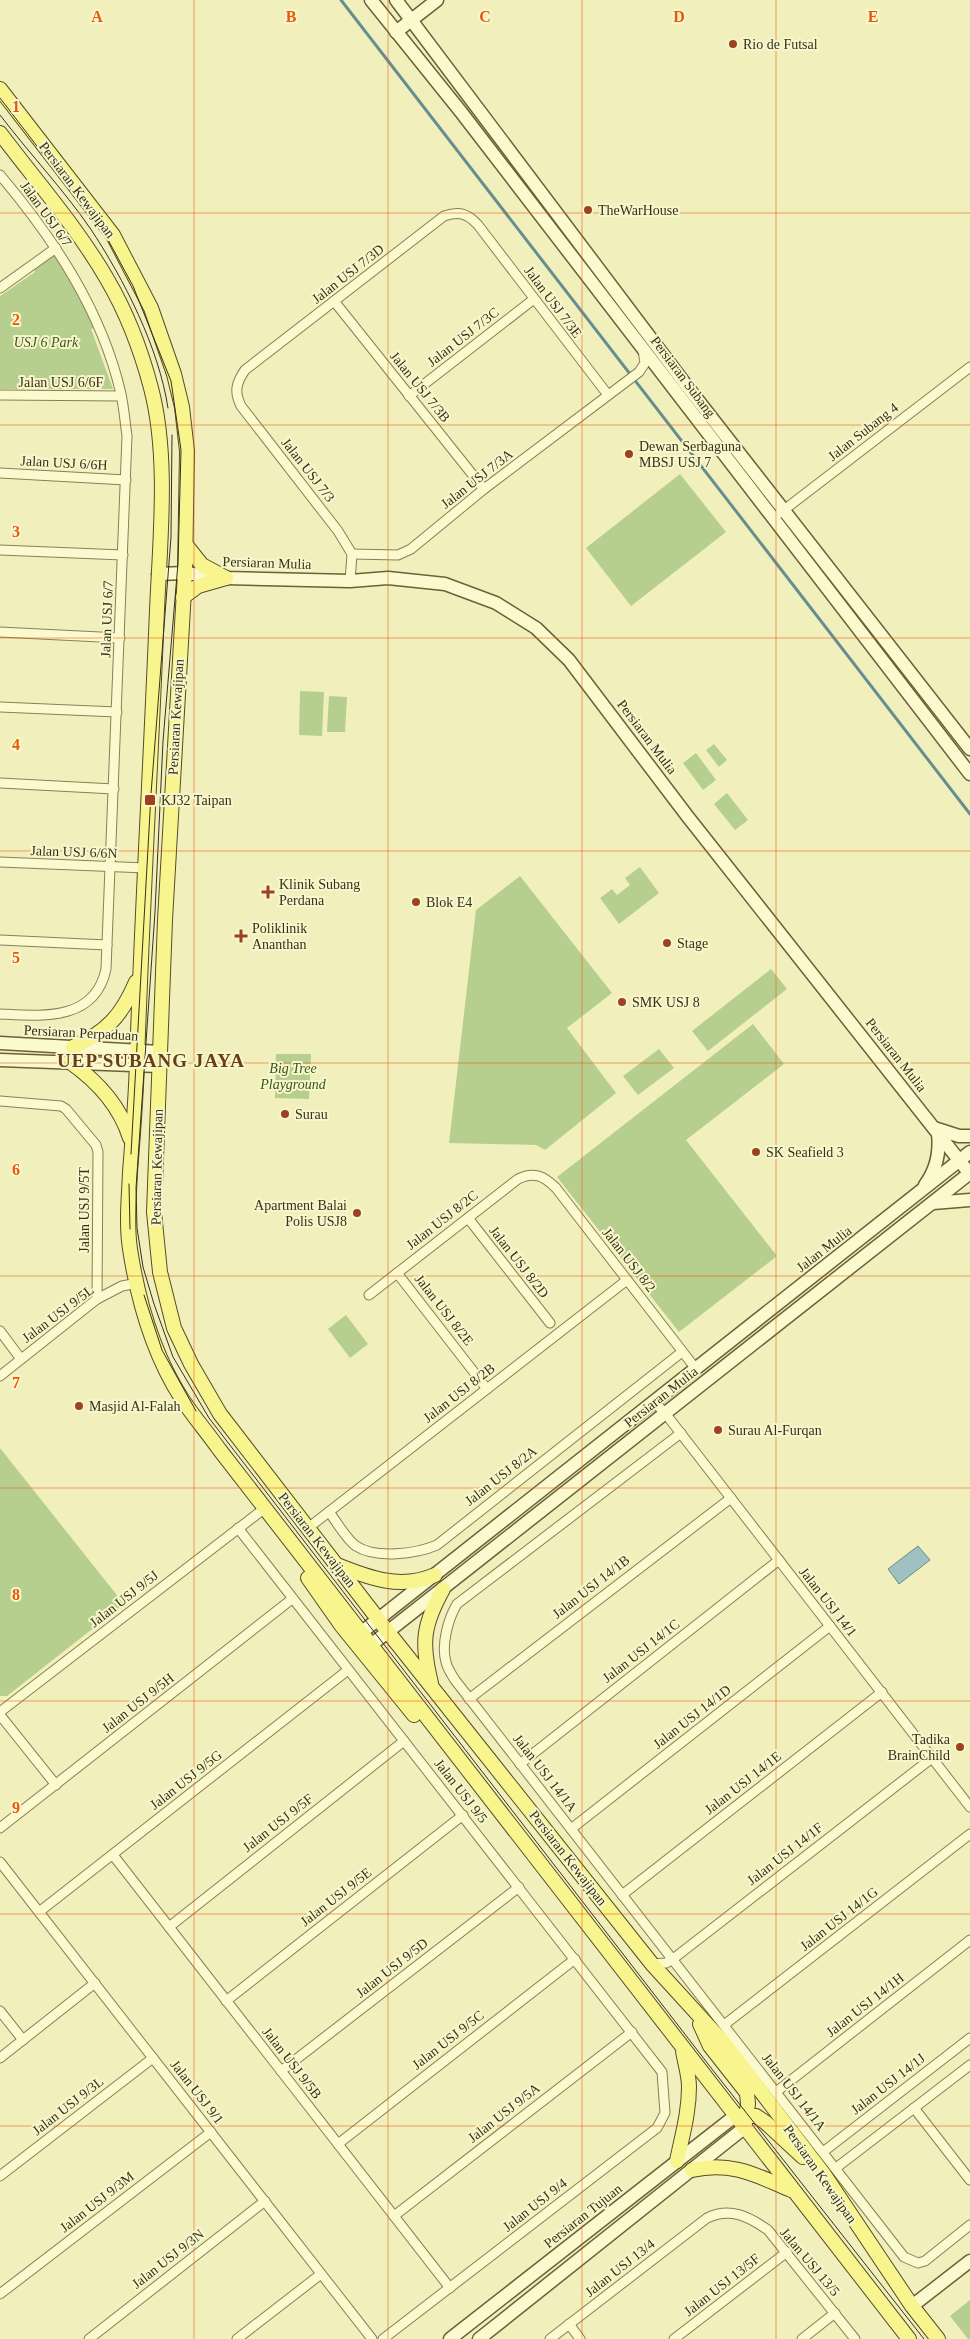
<svg xmlns="http://www.w3.org/2000/svg" width="970" height="2339" font-family="Georgia,serif">
<style>
.green{fill:#b6cf8f}
.water{fill:#a0c1c1;stroke:#678e8f}
.lines{fill:none;stroke-linecap:round;stroke-linejoin:round}
.stream{stroke:#678e8f;stroke-width:3}
.street-casing{stroke:#897f54;stroke-width:11}
.secondary-casing{stroke:#6b6038;stroke-width:15}
.primary-casing{stroke:#564b29;stroke-width:16}
.street{stroke:#fbfacf;stroke-width:9}
.secondary{stroke:#fbfacf;stroke-width:12}
.primary{stroke:#f8f58f;stroke-width:14}
.tram{stroke:#37301a;stroke-width:1}
.grid{fill:none;stroke:#e8590c;stroke-width:1;stroke-opacity:0.55}
.poi-dot{fill:#9d4220;stroke:#f8f7cc;stroke-width:2}
.labels{text-anchor:middle;dominant-baseline:central;stroke-width:4;stroke-linejoin:round;paint-order:stroke}
.poi-label{font-size:14px;fill:#37301a;stroke:#f8f7cc;text-anchor:start}
.street-label{font-size:14px;fill:#37301a;stroke:#f8f7cc}
.park-label{font-size:14px;font-style:italic;fill:#39551f;stroke:#f8f7cc}
.district-label{font-size:19px;font-weight:bold;letter-spacing:1px;fill:#673e16;stroke:#f8f7cc}
.grid-label{font-size:16px;text-anchor:middle;font-weight:bold;fill:#e8590c;stroke:#f8f7cc;stroke-width:4;stroke-linejoin:round;paint-order:stroke}
</style>
<rect width="100%" height="100%" fill="#f1f0bc"/>
<g class="green">
<polygon points="56,252 86,306 95,328 91,329 113,389 0,389 0,296 35,272 33,268"/>
<polygon points="680,474 726,532 631,606 586,548"/>
<polygon points="300,691 324,692 322,736 299,735"/>
<polygon points="329,696 347,697 345,732 327,732"/>
<polygon points="714,744 727,760 719,767 706,750"/>
<polygon points="696,753 716,780 703,790 683,763"/>
<polygon points="727,793 748,820 735,830 714,804"/>
<polygon points="640,867 659,893 619,924 600,898 612,889 617,895 630,885 625,878"/>
<polygon points="520,876 612,993 567,1028 616,1093 545,1150 536,1145 449,1143 476,910"/>
<polygon points="771,969 787,989 708,1051 692,1031"/>
<polygon points="753,1024 784,1064 686,1140 777,1256 679,1332 557,1177"/>
<polygon points="659,1049 674,1068 638,1095 623,1076"/>
<polygon points="276,1054 311,1054 309,1099 275,1098"/>
<polygon points="346,1315 368,1344 350,1358 328,1329"/>
<polygon points="0,1448 124,1604 7,1696 0,1696"/>
<polygon points="970,2300 970,2339 968,2339 950,2316"/>
</g>
<polygon class="water" points="918,1546 930,1560 899,1584 888,1569"/>
<g class="lines">
<polyline class="stream" points="341,0 970,814"/>
<defs>
<g id="street">
<path d="M0 175C54 239 102 311 121 394 124 408 125 422 127 436L106 969C95 1022 41 1016 0 1014"/>
<polyline points="0,288 56,248"/>
<polyline points="334,301 484,489"/>
<polyline points="0,395 121,396"/>
<polyline points="409,396 534,299"/>
<polyline points="0,473 126,480"/>
<polyline points="780,513 970,367"/>
<polyline points="0,550 123,555"/>
<polyline points="352,554 398,555 411,549 484,489 639,372 645,363 643,350"/>
<path d="M350 581 352 554 338 531 241 406C234 392 236 383 245 370L444 216C459 211 467 213 478 225L608 395"/>
<polyline points="0,632 120,638"/>
<polyline points="0,707 117,712"/>
<polyline points="0,783 114,789"/>
<polyline points="0,862 146,868"/>
<polyline points="0,940 107,945"/>
<polyline points="0,1101 61,1106 66,1109 96,1145 98,1152 97,1299"/>
<polyline points="468,1218 550,1323"/>
<polyline points="397,1273 487,1389"/>
<path d="M369 1295 518 1179C534 1171 544 1176 556 1188L696 1369"/>
<polyline points="0,1331 21,1359"/>
<polyline points="0,1376 97,1299 122,1286 138,1283"/>
<polyline points="654,1402 665,1413 970,1807"/>
<path d="M681 1433 457 1604C448 1619 441 1645 446 1662 447 1668 452 1675 455 1680L904 2257 918 2263 925 2261 970 2225"/>
<path d="M329 1512C337 1522 346 1539 356 1546 376 1559 416 1554 437 1545L682 1352"/>
<polyline points="238,1528 662,2072 665,2113 657,2128 383,2339"/>
<polyline points="308,1528 627,1280"/>
<polyline points="469,1699 731,1498"/>
<polyline points="0,1712 265,1508"/>
<polyline points="0,1715 56,1785"/>
<polyline points="520,1764 779,1560"/>
<polyline points="0,1828 292,1599"/>
<polyline points="571,1829 830,1626"/>
<polyline points="113,1855 450,2288"/>
<polyline points="0,1862 372,2339"/>
<polyline points="622,1895 882,1692"/>
<polyline points="39,1912 348,1670"/>
<polyline points="169,1927 404,1741"/>
<polyline points="652,1964 666,1963 673,1959 932,1758"/>
<polyline points="226,2001 463,1815"/>
<polyline points="0,2011 23,2040"/>
<polyline points="724,2025 970,1834"/>
<polyline points="0,2058 95,1983"/>
<polyline points="281,2071 519,1887"/>
<polyline points="776,2092 970,1940"/>
<polyline points="914,2108 970,2180"/>
<polyline points="338,2144 575,1959"/>
<polyline points="823,2152 970,2038"/>
<polyline points="836,2168 970,2065"/>
<polyline points="0,2176 153,2058"/>
<polyline points="394,2216 632,2032"/>
<polyline points="0,2294 211,2132"/>
<polyline points="569,2324 580,2339"/>
<polyline points="89,2339 265,2201"/>
<polyline points="237,2339 321,2274"/>
<path d="M550 2339 707 2218C730 2207 748 2216 768 2230L855 2339"/>
<polyline points="674,2339 787,2252"/>
<polyline points="802,2339 835,2313"/>
</g>
<g id="secondary">
<polyline points="371,0 461,112 970,774"/>
<polyline points="396,0 686,385 970,749"/>
<polyline points="396,32 437,0"/>
<polyline points="158,574 185,573 226,578 350,581 388,578 445,584 496,603 536,628 569,660 688,817 970,1174"/>
<polyline points="0,1043 160,1052"/>
<polyline points="0,1060 159,1066"/>
<polyline points="934,1128 959,1136 970,1136"/>
<path d="M925 1185C937 1169 940 1151 938 1133"/>
<polyline points="933,1203 970,1200"/>
<polyline points="362,1632 970,1152"/>
<polyline points="371,1645 970,1173"/>
<polyline points="912,2306 970,2261"/>
<polyline points="450,2339 735,2116"/>
<polyline points="479,2339 744,2128"/>
</g>
<g id="primary">
<polyline points="0,89 113,235 151,308 174,374 182,407 187,451 185,573 165,920 154,1212 160,1272 174,1328 191,1364 220,1414 388,1632 652,1964 724,2043 823,2173 912,2306 938,2339"/>
<path d="M0 133C36 181 77 227 107 279 127 313 141 350 151 388 169 456 160 540 157 610 151 760 142 911 137 1061 136 1098 133 1135 130 1172 129 1197 126 1223 130 1249 138 1301 153 1354 182 1399 193 1416 207 1432 219 1449L909 2339"/>
<polyline points="186,545 202,565 226,578"/>
<polyline points="183,597 198,586 226,578"/>
<path d="M73 1047C107 1032 122 1015 136 982"/>
<path d="M70 1062C97 1081 120 1106 130 1138"/>
<path d="M337 1565C369 1578 401 1590 435 1575"/>
<polyline points="308,1578 341,1625 414,1715"/>
<path d="M431 1683C421 1643 423 1625 443 1589"/>
<polyline points="700,2024 710,2046 747,2093 748,2104 744,2128"/>
<polyline points="738,2116 756,2116 765,2122 803,2157"/>
<path d="M677 2161C682 2136 689 2113 689 2087 689 2075 685 2063 683 2051"/>
<path d="M692 2170C731 2161 756 2175 791 2190"/>
</g>
</defs>
<use href="#street" class="street-casing"/>
<use href="#secondary" class="secondary-casing"/>
<use href="#primary" class="primary-casing"/>
<use href="#street" class="street"/>
<use href="#secondary" class="secondary"/>
<use href="#primary" class="primary"/>
<g class="tram">
<polyline points="0,98 106,236 133,286 171,381 181,450 178,563 163,741 155,912 136,1188 137,1228 143,1267 154,1304 173,1357 209,1418 708,2064 924,2339"/>
<path d="M0 115C29 153 63 189 90 228 124 279 159 348 168 408"/>
<polyline points="131,1154 151,794 171,537 172,435"/>
<polyline points="129,1184 130,1229"/>
<polyline points="144,1295 162,1350 196,1411"/>
</g>
</g>
<path class="grid" d="M194 0V2339M388 0V2339M582 0V2339M776 0V2339M0 213H970M0 425H970M0 638H970M0 851H970M0 1063H970M0 1276H970M0 1488H970M0 1701H970M0 1914H970M0 2126H970"/>
<g class="poi-dot">
<circle cx="733" cy="44" r="5"/>
<circle cx="588" cy="210" r="5"/>
<circle cx="629" cy="454" r="5"/>
<rect x="144" y="794" width="12" height="12" rx="2.5"/>
<path d="M265.5 884.5h5v5h5v5h-5v5h-5v-5h-5v-5h5z"/>
<circle cx="416" cy="902" r="5"/>
<path d="M238.5 928.5h5v5h5v5h-5v5h-5v-5h-5v-5h5z"/>
<circle cx="667" cy="943" r="5"/>
<circle cx="622" cy="1002" r="5"/>
<circle cx="285" cy="1114" r="5"/>
<circle cx="756" cy="1152" r="5"/>
<circle cx="357" cy="1213" r="5"/>
<circle cx="79" cy="1406" r="5"/>
<circle cx="718" cy="1430" r="5"/>
<circle cx="960" cy="1747" r="5"/>
</g>
<g class="labels">
<g class="poi-label">
<text x="743" y="44">Rio de Futsal</text>
<text x="598" y="210">TheWarHouse</text>
<text x="639" y="446">Dewan Serbaguna<tspan x="639" dy="16">MBSJ USJ 7</tspan></text>
<text x="161" y="800">KJ32 Taipan</text>
<text x="279" y="884">Klinik Subang<tspan x="279" dy="16">Perdana</tspan></text>
<text x="426" y="902">Blok E4</text>
<text x="252" y="928">Poliklinik<tspan x="252" dy="16">Ananthan</tspan></text>
<text x="677" y="943">Stage</text>
<text x="632" y="1002">SMK USJ 8</text>
<text x="295" y="1114">Surau</text>
<text x="766" y="1152">SK Seafield 3</text>
<text x="347" y="1205" text-anchor="end">Apartment Balai<tspan x="347" dy="16">Polis USJ8</tspan></text>
<text x="89" y="1406">Masjid Al-Falah</text>
<text x="728" y="1430">Surau Al-Furqan</text>
<text x="950" y="1739" text-anchor="end">Tadika<tspan x="950" dy="16">BrainChild</tspan></text>
</g>
<g class="street-label">
<text transform="translate(77 190) rotate(53)">Persiaran Kewajipan</text>
<text transform="translate(46 214) rotate(54)">Jalan USJ 6/7</text>
<text transform="translate(348 274) rotate(-38)">Jalan USJ 7/3D</text>
<text transform="translate(553 302) rotate(53)">Jalan USJ 7/3E</text>
<text transform="translate(463 337) rotate(-38)">Jalan USJ 7/3C</text>
<text transform="translate(683 377) rotate(53)">Persiaran Subang</text>
<text x="61" y="382">Jalan USJ 6/6F</text>
<text transform="translate(420 387) rotate(51)">Jalan USJ 7/3B</text>
<text transform="translate(863 432) rotate(-38)">Jalan Subang 4</text>
<text transform="translate(64 463) rotate(3)">Jalan USJ 6/6H</text>
<text transform="translate(308 470) rotate(52)">Jalan USJ 7/3</text>
<text transform="translate(477 479) rotate(-38)">Jalan USJ 7/3A</text>
<text transform="translate(267 563) rotate(2)">Persiaran Mulia</text>
<text transform="translate(107 619) rotate(-88)">Jalan USJ 6/7</text>
<text transform="translate(176 717) rotate(-87)">Persiaran Kewajipan</text>
<text transform="translate(647 737) rotate(53)">Persiaran Mulia</text>
<text transform="translate(74 852) rotate(2)">Jalan USJ 6/6N</text>
<text transform="translate(81 1033) rotate(3)">Persiaran Perpaduan</text>
<text transform="translate(896 1055) rotate(52)">Persiaran Mulia</text>
<text transform="translate(157 1167) rotate(-89)">Persiaran Kewajipan</text>
<text transform="translate(84 1210) rotate(-90)">Jalan USJ 9/5T</text>
<text transform="translate(442 1220) rotate(-38)">Jalan USJ 8/2C</text>
<text transform="translate(824 1249) rotate(-38)">Jalan Mulia</text>
<text transform="translate(629 1260) rotate(52)">Jalan USJ 8/2</text>
<text transform="translate(519 1262) rotate(52)">Jalan USJ 8/2D</text>
<text transform="translate(444 1310) rotate(52)">Jalan USJ 8/2E</text>
<text transform="translate(58 1314) rotate(-37)">Jalan USJ 9/5L</text>
<text transform="translate(459 1393) rotate(-38)">Jalan USJ 8/2B</text>
<text transform="translate(661 1397) rotate(-38)">Persiaran Mulia</text>
<text transform="translate(501 1476) rotate(-38)">Jalan USJ 8/2A</text>
<text transform="translate(317 1540) rotate(52)">Persiaran Kewajipan</text>
<text transform="translate(591 1587) rotate(-38)">Jalan USJ 14/1B</text>
<text transform="translate(124 1599) rotate(-38)">Jalan USJ 9/5J</text>
<text transform="translate(828 1602) rotate(52)">Jalan USJ 14/1</text>
<text transform="translate(641 1651) rotate(-38)">Jalan USJ 14/1C</text>
<text transform="translate(138 1703) rotate(-38)">Jalan USJ 9/5H</text>
<text transform="translate(692 1717) rotate(-38)">Jalan USJ 14/1D</text>
<text transform="translate(545 1773) rotate(52)">Jalan USJ 14/1A</text>
<text transform="translate(186 1780) rotate(-38)">Jalan USJ 9/5G</text>
<text transform="translate(743 1783) rotate(-38)">Jalan USJ 14/1E</text>
<text transform="translate(461 1791) rotate(52)">Jalan USJ 9/5</text>
<text transform="translate(278 1823) rotate(-38)">Jalan USJ 9/5F</text>
<text transform="translate(785 1854) rotate(-38)">Jalan USJ 14/1F</text>
<text transform="translate(568 1858) rotate(52)">Persiaran Kewajipan</text>
<text transform="translate(336 1897) rotate(-38)">Jalan USJ 9/5E</text>
<text transform="translate(839 1919) rotate(-38)">Jalan USJ 14/1G</text>
<text transform="translate(392 1968) rotate(-38)">Jalan USJ 9/5D</text>
<text transform="translate(865 2005) rotate(-38)">Jalan USJ 14/1H</text>
<text transform="translate(448 2040) rotate(-38)">Jalan USJ 9/5C</text>
<text transform="translate(292 2063) rotate(52)">Jalan USJ 9/5B</text>
<text transform="translate(888 2084) rotate(-38)">Jalan USJ 14/1J</text>
<text transform="translate(197 2092) rotate(52)">Jalan USJ 9/1</text>
<text transform="translate(794 2092) rotate(52)">Jalan USJ 14/1A</text>
<text transform="translate(68 2106) rotate(-38)">Jalan USJ 9/3L</text>
<text transform="translate(504 2113) rotate(-38)">Jalan USJ 9/5A</text>
<text transform="translate(820 2174) rotate(55)">Persiaran Kewajipan</text>
<text transform="translate(97 2202) rotate(-38)">Jalan USJ 9/3M</text>
<text transform="translate(535 2205) rotate(-38)">Jalan USJ 9/4</text>
<text transform="translate(583 2216) rotate(-38)">Persiaran Tujuan</text>
<text transform="translate(168 2259) rotate(-38)">Jalan USJ 9/3N</text>
<text transform="translate(810 2262) rotate(50)">Jalan USJ 13/5</text>
<text transform="translate(620 2268) rotate(-38)">Jalan USJ 13/4</text>
<text transform="translate(722 2285) rotate(-38)">Jalan USJ 13/5F</text>
</g>
<g class="park-label">
<text x="46" y="342">USJ 6 Park</text>
<text x="293" y="1068">Big Tree<tspan x="293" dy="16">Playground</tspan></text>
</g>
<g class="district-label">
<text x="151" y="1060">UEP SUBANG JAYA</text>
</g>
</g>
<g class="grid-label">
<text x="97" y="22">A</text>
<text x="291" y="22">B</text>
<text x="485" y="22">C</text>
<text x="679" y="22">D</text>
<text x="873" y="22">E</text>
<text x="16" y="112">1</text>
<text x="16" y="325">2</text>
<text x="16" y="537">3</text>
<text x="16" y="750">4</text>
<text x="16" y="963">5</text>
<text x="16" y="1175">6</text>
<text x="16" y="1388">7</text>
<text x="16" y="1600">8</text>
<text x="16" y="1813">9</text>
</g>
</svg>
